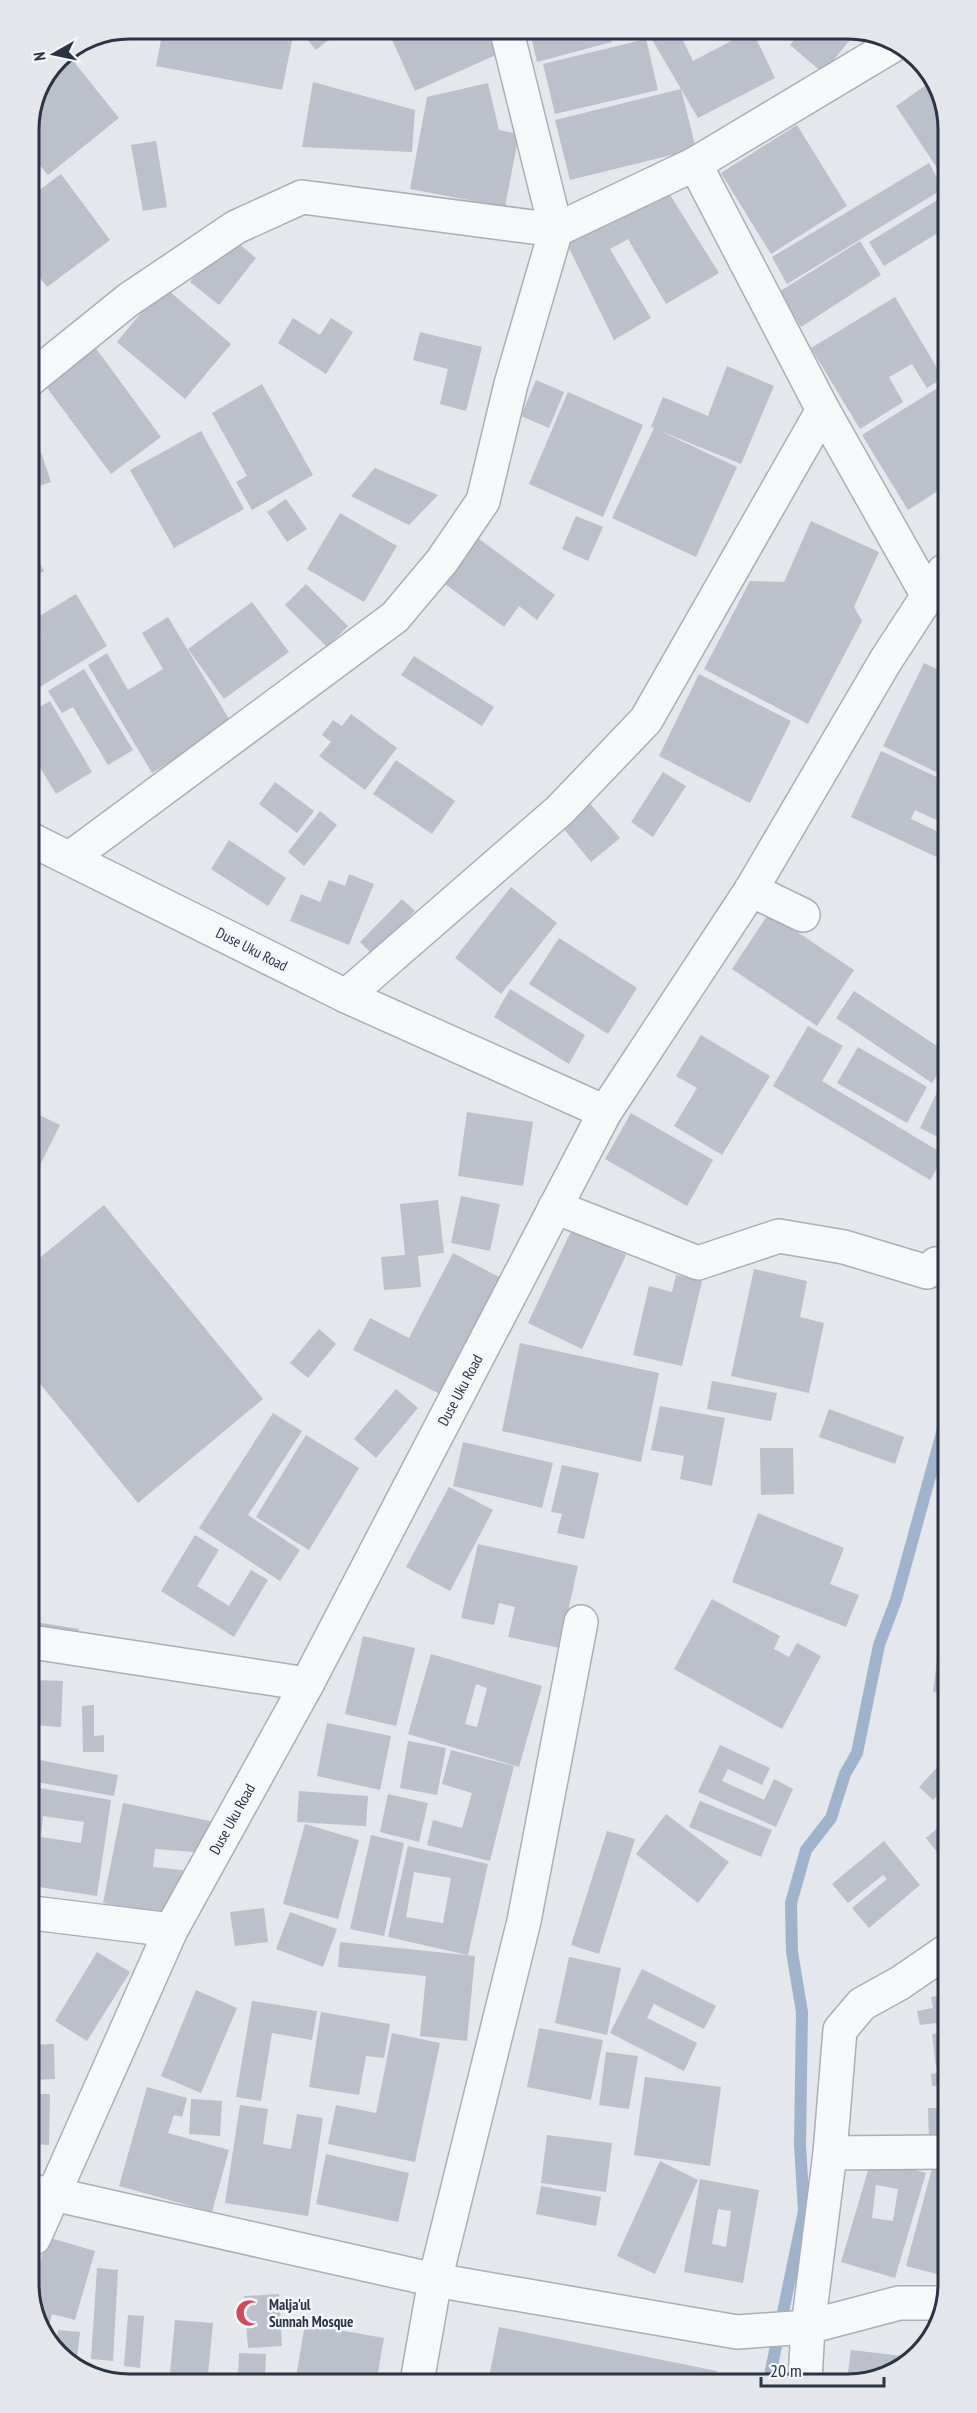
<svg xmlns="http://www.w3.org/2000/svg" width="977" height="2413" font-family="'PT Sans Narrow',sans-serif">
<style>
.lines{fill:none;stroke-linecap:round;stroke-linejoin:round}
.stream{stroke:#9fb4cc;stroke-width:12}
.building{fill:#bbc0ca;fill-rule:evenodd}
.minor-casing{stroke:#a9aeb7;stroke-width:36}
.minor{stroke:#f7f8fa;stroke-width:33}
.labels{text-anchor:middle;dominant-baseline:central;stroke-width:5;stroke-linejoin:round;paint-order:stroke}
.street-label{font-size:15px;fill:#2b3445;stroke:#f4f6f9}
.poi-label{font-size:15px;font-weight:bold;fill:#2b3445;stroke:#f4f6f9;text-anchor:start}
.rim{fill:none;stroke:#2b3445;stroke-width:3}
</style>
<rect width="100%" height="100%" fill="#e4e7ec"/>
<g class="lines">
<polyline class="stream" points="769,2380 804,2211 800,2145 802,2012 792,1952 791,1903 806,1850 831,1818 845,1774 857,1753 879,1645 896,1600 946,1418"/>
</g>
<g class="building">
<polygon points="803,29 855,29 858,30 823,73 790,45"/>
<polygon points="678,30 693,61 752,30 775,78 698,118 647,31"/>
<polygon points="609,31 612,42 537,62 530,32"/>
<polygon points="487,32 496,55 415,91 389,33"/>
<polygon points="284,34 293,36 282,90 156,66 162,35"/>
<polygon points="303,34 336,34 316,50"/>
<polygon points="646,39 658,90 555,114 543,64"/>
<polygon points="66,52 119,118 48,175 29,152 29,123 58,58"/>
<polygon points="932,81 943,97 943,177 896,106"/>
<polygon points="313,82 415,110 412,152 302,147"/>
<polygon points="488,83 499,130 519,134 505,207 410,189 427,97"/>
<polygon points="681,89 696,149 570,180 555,120"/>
<polygon points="797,125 847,206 771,254 721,173"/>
<polygon points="156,141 167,207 143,211 131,145"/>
<polygon points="929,163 943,189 787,284 772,257"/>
<polygon points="61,174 110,240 47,287 29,263 29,198"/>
<polygon points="665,187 719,273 666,304 628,239 610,249 651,318 614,340 566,242"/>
<polygon points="944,196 944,235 941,231 884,266 869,242"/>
<polygon points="228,235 256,258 219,305 190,282"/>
<polygon points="860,241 881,275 801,327 779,292"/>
<polygon points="163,286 231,344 185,399 117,342"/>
<polygon points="895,297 943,378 927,388 912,364 889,377 903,402 860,429 811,348"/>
<polygon points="293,318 320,335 331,318 353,332 326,374 278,343"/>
<polygon points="420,332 482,347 466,411 440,404 448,369 413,360"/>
<polygon points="92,343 161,437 111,474 42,381"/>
<polygon points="727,366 774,386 741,464 658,430 737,467 696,557 612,518 654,428 651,427 663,397 708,416"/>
<polygon points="536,380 564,392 549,428 521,416"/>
<polygon points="262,384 313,475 252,510 236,482 247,476 212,413"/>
<polygon points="944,384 944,427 941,429 944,433 944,487 908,510 862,435"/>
<polygon points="568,392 643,425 603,517 529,484"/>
<polygon points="201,431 244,509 174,548 130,470"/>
<polygon points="41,452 51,482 30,489 29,456"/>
<polygon points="375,468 438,495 409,525 351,496"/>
<polygon points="286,499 307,529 287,542 267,512"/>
<polygon points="340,513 397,546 364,602 307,569"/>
<polygon points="576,516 603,527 588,561 562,549"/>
<polygon points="811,521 879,552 854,607 862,621 808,724 704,669 750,581 784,582"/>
<polygon points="471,533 555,595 537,620 519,606 504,627 438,579"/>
<polygon points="30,545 44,571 30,579"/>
<polygon points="306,584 348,626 327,647 285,605"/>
<polygon points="76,594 107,646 30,693 30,642 41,635 33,620"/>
<polygon points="252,602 289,652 224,699 188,649"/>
<polygon points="168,617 232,724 152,773 88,665 107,653 128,690 163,669 142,633"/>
<polygon points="414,656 494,707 482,726 401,675"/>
<polygon points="924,663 945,673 945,759 938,773 883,746"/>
<polygon points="84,669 133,750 108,765 73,707 62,713 48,691"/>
<polygon points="699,674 791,721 750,803 659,756"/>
<polygon points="50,701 92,772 56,794 30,751 30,713"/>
<polygon points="351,714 397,748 365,790 319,756 331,742 322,735 333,720 342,726"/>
<polygon points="881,751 945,781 945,824 915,810 911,819 945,835 945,861 851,817"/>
<polygon points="396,760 455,801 432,834 373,794"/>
<polygon points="663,772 686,786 653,837 631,822"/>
<polygon points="275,782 314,811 297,833 259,804"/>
<polygon points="586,799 620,838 591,862 559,823"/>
<polygon points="320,811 337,825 304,866 288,852"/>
<polygon points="229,840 286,878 268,906 211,869"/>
<polygon points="349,874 374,884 349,945 290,921 301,894 320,902 329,880 345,886"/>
<polygon points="511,887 557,923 501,994 455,958"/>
<polygon points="402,899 415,911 372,954 360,942"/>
<polygon points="769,913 854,970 817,1026 732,969"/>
<polygon points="559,938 637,988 608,1034 529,984"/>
<polygon points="510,989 585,1035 569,1064 494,1017"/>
<polygon points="854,991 946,1052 946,1062 932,1083 836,1018"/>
<polygon points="808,1026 843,1046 822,1081 945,1155 930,1180 773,1086"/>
<polygon points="701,1035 770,1076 722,1155 674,1126 697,1088 676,1076"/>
<polygon points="858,1047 927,1087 907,1123 837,1083"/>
<polygon points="939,1088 946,1091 946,1141 920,1128"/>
<polygon points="467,1112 533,1122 523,1186 458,1176"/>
<polygon points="35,1113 60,1125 31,1183 31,1122"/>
<polygon points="631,1113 713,1160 687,1206 605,1159"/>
<polygon points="461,1196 500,1204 490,1251 451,1243"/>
<polygon points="438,1200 444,1253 418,1256 421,1287 384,1290 381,1257 405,1255 400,1204"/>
<polygon points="104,1205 263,1399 138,1503 32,1374 31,1265"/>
<polygon points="572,1229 626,1255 582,1349 528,1323"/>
<polygon points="453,1253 501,1278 442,1395 353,1350 370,1318 409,1338"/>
<polygon points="754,1269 807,1281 800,1317 824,1323 809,1393 731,1376"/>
<polygon points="676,1275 702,1281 682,1366 633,1355 649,1286 672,1292"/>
<polygon points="319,1329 336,1344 308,1378 290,1363"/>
<polygon points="520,1343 659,1373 641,1462 502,1431"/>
<polygon points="712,1381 777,1393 771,1421 707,1409"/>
<polygon points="396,1389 418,1408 376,1458 354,1439"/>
<polygon points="660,1406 725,1418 712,1486 680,1479 684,1456 651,1450"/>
<polygon points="829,1409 904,1437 895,1464 819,1437"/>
<polygon points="273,1413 302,1431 248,1515 300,1550 280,1581 199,1528"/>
<polygon points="306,1435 359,1468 309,1550 256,1517"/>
<polygon points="463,1442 553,1463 542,1508 453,1486"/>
<polygon points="760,1448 793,1448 794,1494 761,1495"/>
<polygon points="562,1465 599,1473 584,1539 557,1533 562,1514 551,1512"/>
<polygon points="449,1487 493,1510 450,1591 406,1567"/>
<polygon points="758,1513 844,1548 830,1584 859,1595 846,1627 732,1582"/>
<polygon points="195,1535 219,1550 197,1586 229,1606 251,1570 268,1580 234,1637 161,1591"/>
<polygon points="478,1544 578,1566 560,1648 508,1637 515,1607 499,1603 494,1625 461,1618"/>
<polygon points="712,1599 780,1636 774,1649 789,1657 797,1643 821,1656 782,1729 674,1669"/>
<polygon points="36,1622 79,1629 76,1646 33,1639"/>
<polygon points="941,1630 947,1631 947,1693 933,1692"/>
<polygon points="363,1636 415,1648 396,1726 345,1714"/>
<path d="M431 1654 542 1686 519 1767 408 1734ZM476 1684 487 1688 477 1727 465 1724Z"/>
<polygon points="34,1680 63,1681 61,1727 32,1725"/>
<polygon points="94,1705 94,1736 104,1735 104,1752 83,1752 82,1706"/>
<polygon points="327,1723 391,1736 380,1790 317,1776"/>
<polygon points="408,1741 446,1748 437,1795 400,1788"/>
<polygon points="720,1745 770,1768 762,1785 728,1769 722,1781 764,1800 774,1779 793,1789 776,1827 698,1792"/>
<polygon points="451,1750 514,1766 490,1861 427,1845 433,1820 462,1828 472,1793 442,1784"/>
<polygon points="947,1757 947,1785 933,1800 919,1787"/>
<polygon points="34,1759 118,1775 114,1796 32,1781"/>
<path d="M33 1787 111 1800 97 1896 33 1886ZM43 1816 84 1822 81 1843 41 1837Z"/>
<polygon points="299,1791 368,1796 366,1826 297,1822"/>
<polygon points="388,1794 428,1803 419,1842 380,1832"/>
<polygon points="700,1801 772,1830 761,1857 689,1827"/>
<path d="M123 1803 215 1822 195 1921 103 1903ZM155 1849 194 1852 192 1871 153 1867Z"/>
<polygon points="666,1814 729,1862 698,1903 636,1854"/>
<polygon points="947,1820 947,1865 926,1838"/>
<polygon points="305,1824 359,1840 338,1919 283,1904"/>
<polygon points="607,1831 635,1839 599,1954 571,1945"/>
<polygon points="371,1835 404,1843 384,1936 350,1929"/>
<polygon points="884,1841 920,1885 869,1928 852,1908 887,1879 883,1875 848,1903 832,1884"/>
<path d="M408 1846 488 1864 468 1955 388 1937ZM414 1872 451 1878 443 1923 406 1917Z"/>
<polygon points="264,1908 268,1942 235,1946 230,1912"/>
<polygon points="290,1912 337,1929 323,1967 276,1949"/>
<polygon points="340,1942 475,1956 467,2041 420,2036 426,1976 338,1967"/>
<polygon points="97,1952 130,1972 87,2041 55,2021"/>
<polygon points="569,1957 621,1968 607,2035 555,2023"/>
<polygon points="642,1969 716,2006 704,2029 654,2004 647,2018 697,2043 684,2071 610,2033"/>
<polygon points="196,1990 237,2008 201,2093 161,2076"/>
<polygon points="948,1994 948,2031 937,2033 936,2023 920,2025 917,2011 933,2008 931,1997"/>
<polygon points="252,2001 317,2011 312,2040 272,2033 261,2101 236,2097"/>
<polygon points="321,2012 390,2024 384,2058 366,2056 359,2095 309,2087"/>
<polygon points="539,2028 603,2040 591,2100 527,2087"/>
<polygon points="948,2032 948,2065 936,2067 932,2034"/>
<polygon points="392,2033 440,2043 415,2162 328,2144 336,2105 376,2113"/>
<polygon points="54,2044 55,2079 33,2080 33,2045"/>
<polygon points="606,2052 638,2056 629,2109 599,2105"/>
<polygon points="948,2072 948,2084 932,2086 931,2074"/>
<polygon points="645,2077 721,2087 710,2166 634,2155"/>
<polygon points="147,2087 187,2098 182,2117 174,2115 168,2133 229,2150 212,2212 119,2186"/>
<polygon points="33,2094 50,2094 49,2145 33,2144"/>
<polygon points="191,2099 222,2101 220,2136 189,2134"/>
<polygon points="240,2105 268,2109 263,2144 291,2149 297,2114 323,2118 308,2216 225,2203"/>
<polygon points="928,2108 948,2108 948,2141 929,2142"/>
<polygon points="547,2135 612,2143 606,2192 541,2183"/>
<polygon points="326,2154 409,2173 398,2222 316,2204"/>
<path d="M872 2157 926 2173 895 2278 841 2262ZM876 2185 898 2189 893 2221 872 2218Z"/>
<polygon points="935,2157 948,2157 948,2231 945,2243 948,2244 948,2277 906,2266"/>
<polygon points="660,2161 698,2180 655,2274 617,2256"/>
<path d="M700 2179 759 2190 743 2283 684 2272ZM718 2209 731 2211 726 2247 712 2244Z"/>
<polygon points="541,2186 601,2197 596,2226 536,2214"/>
<polygon points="47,2237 95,2251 75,2320 52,2314 47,2334 34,2316 34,2286"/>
<polygon points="97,2268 118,2270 113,2361 91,2359"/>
<polygon points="279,2294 282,2346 248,2348 244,2296"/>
<polygon points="128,2315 144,2316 140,2368 124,2366"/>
<polygon points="175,2320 213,2323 207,2384 169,2384"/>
<polygon points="305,2324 384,2338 376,2383 295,2383"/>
<polygon points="499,2327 717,2371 715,2380 488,2382"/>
<polygon points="58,2330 80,2332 76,2367 68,2364 56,2347"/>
<polygon points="851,2350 911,2357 880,2379 847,2379"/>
<polygon points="239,2353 266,2354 265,2383 238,2383"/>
<polygon points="85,2369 116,2372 115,2382 85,2370"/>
</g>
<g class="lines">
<defs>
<g id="minor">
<polyline points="695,164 823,410 928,596"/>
<polyline points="29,380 128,300 236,227 302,197 556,230 695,164 895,44"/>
<polyline points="30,839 346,996 605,1112 307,1684 171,1930 34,2238"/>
<polyline points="70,858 395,617 442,561 483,501 511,384 556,230 507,32"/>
<polyline points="751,890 803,915"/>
<polyline points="346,996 560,810 646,720 823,410"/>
<polyline points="605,1112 751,890 886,660 944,571"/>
<polyline points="555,1207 698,1263 779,1236 844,1247 927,1272 936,1264 946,1263"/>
<polyline points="32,1642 307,1684"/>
<polyline points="33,1913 171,1930"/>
<polyline points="830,2153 948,2152"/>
<polyline points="33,2192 53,2194 435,2280 737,2332 808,2327 899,2303 942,2303"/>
<polyline points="805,2380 808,2327 830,2153 840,2030 862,2004 900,1983 948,1950"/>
<polyline points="417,2382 435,2280 524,1921 581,1622"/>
</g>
</defs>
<use href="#minor" class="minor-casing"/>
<use href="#minor" class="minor"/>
</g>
<defs>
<symbol id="mosque-bare" viewBox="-9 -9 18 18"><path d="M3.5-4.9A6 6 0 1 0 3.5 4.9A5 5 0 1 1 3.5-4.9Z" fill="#d1495b" stroke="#f4f6f9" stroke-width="2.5" paint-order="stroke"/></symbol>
</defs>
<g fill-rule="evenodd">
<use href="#mosque-bare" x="230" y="2294" width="38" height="38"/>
</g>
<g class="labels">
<g class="street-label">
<text transform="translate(252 949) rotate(27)">Duse Uku Road</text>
<text transform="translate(460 1390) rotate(-62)">Duse Uku Road</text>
<text transform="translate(232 1819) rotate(-61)">Duse Uku Road</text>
</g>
<g class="poi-label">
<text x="269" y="2304">Malja'ul<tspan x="269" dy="17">Sunnah Mosque</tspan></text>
</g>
</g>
<path d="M0 0H977V2413H0ZM129 39H848A90 90 0 0 1 938 129V2284A90 90 0 0 1 848 2374H129A90 90 0 0 1 39 2284V129A90 90 0 0 1 129 39Z" fill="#e4e6eb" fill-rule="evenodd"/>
<path class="rim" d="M129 39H848A90 90 0 0 1 938 129V2284A90 90 0 0 1 848 2374H129A90 90 0 0 1 39 2284V129A90 90 0 0 1 129 39Z"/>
<g transform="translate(54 54) rotate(261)" stroke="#f4f6f9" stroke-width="4.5" paint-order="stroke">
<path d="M0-4.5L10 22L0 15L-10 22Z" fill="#2b3445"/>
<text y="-9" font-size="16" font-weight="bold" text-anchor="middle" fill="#2b3445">N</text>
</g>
<path d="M761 2377v9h123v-9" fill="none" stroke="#2b3445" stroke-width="3"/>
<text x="770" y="2377" font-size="18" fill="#2b3445" stroke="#f4f6f9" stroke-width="4.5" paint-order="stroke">20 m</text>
</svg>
